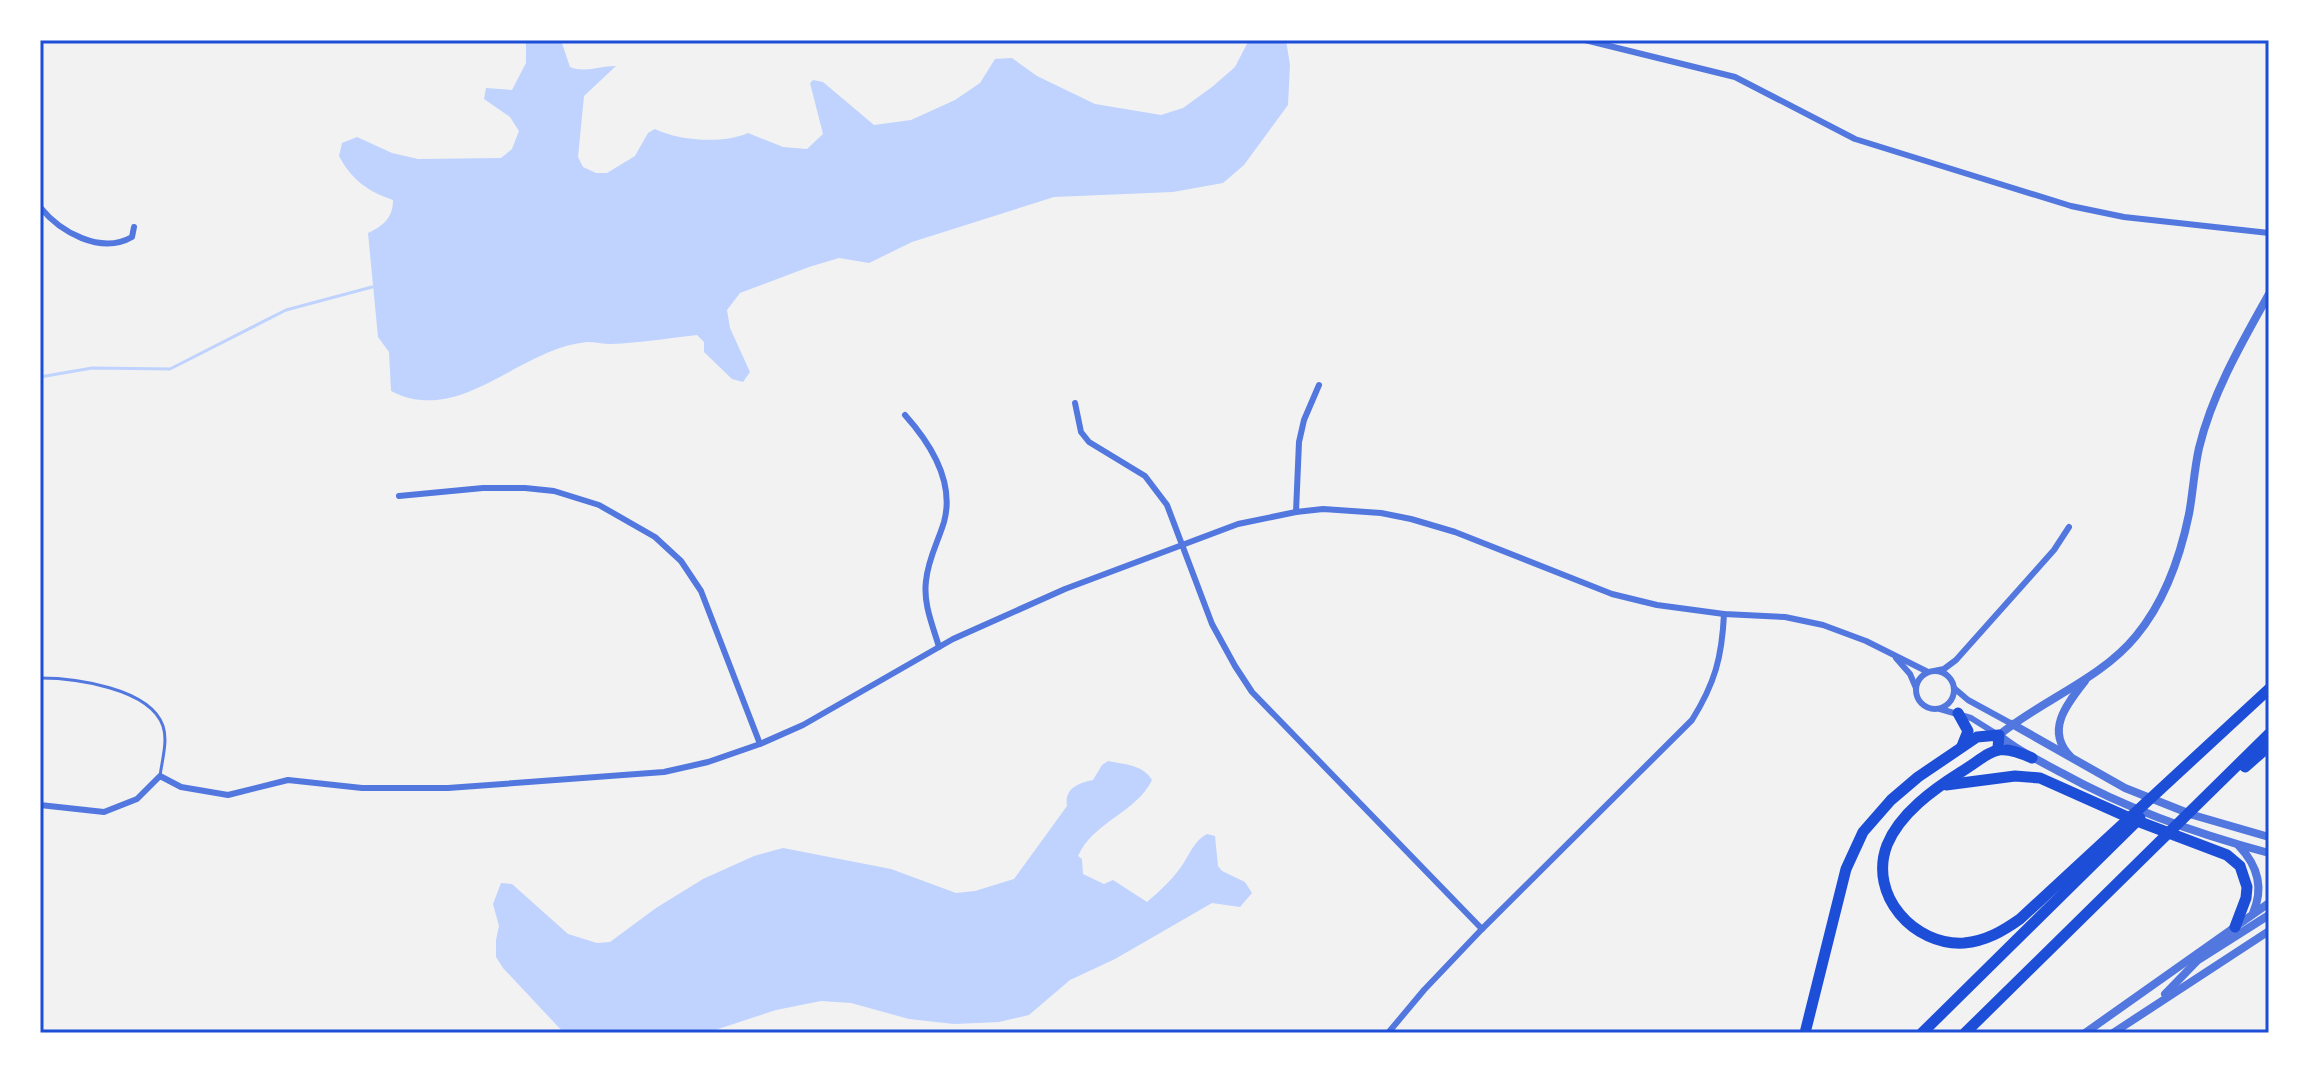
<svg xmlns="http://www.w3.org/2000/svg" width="2309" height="1073" font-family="Raleway,sans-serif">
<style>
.water{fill:#bfd3fe}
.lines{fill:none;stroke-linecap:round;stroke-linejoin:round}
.stream{stroke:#bfd3fe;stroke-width:3}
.service{stroke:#5277de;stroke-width:3}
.minor{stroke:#5277de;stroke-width:6}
.tertiary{stroke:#5277de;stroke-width:8}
.motorway{stroke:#1d4ed8;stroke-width:11}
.neatline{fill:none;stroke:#1d4ed8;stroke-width:3}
</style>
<rect width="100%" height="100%" fill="#f2f2f2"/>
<g class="water">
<path d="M526 40H561L570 67C586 73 599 66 616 66L584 96 578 157 583 167 596 173H607L635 156 648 133 655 129C679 141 723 144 748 133L783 147 807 149 823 134 810 83 813 80 823 82 874 125 911 120 955 100 980 83 995 59 1012 58 1037 76 1095 104 1161 115 1183 108 1212 87 1235 67 1249 40H1286L1290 65 1288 105 1244 165 1223 183 1173 192 1054 197 912 242 869 263 839 258 809 267 740 293 727 310 730 328 750 372 743 382 732 379 704 352V342L697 335C669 338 640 343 611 344 603 344 595 342 587 342 519 348 460 427 391 391L389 352 378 337 368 233C383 226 393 218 393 200 367 191 352 180 339 156L342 143 357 137 392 153 418 159 501 158 512 149 519 131 510 117 484 99 486 88 512 90 526 63Z"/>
<path d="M1108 761C1123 764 1144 765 1152 780 1137 812 1093 822 1078 856L1082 859 1083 874 1104 884 1113 880 1147 902C1160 891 1173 879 1183 864 1191 852 1194 841 1207 834L1215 836 1218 866 1222 871 1245 882 1252 893 1240 907 1212 903 1115 959 1070 980 1029 1015 999 1022 954 1024 909 1019 851 1003 821 1001 776 1010 706 1033H564L503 968 496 957V940L499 926 493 904 501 883 512 884 568 934 597 943 610 942 656 908 703 879 754 856 783 848 891 869 956 893 975 891 1014 879 1067 806C1064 788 1079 783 1093 780L1102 765Z"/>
</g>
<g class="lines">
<polyline class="stream" points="40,377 92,368 170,369 286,310 372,287"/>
<path class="service" d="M40 678C74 678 150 688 163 726 168 741 162 760 160 776"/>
<g class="minor">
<polyline points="1585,40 1735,77 1855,139 2071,206 2124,217 2269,233"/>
<path d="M40 207C60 232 101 255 132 237L134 227"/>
<polyline points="1075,403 1081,432 1089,442 1145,476 1167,505 1212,624 1235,666 1252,692 1482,929"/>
<path d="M905 415C930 443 955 482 944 522 938 542 928 559 926 581 923 604 933 626 939 647"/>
<polyline points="399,496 483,488 525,488 554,491 599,505 655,537 681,561 701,591 760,744"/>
<polyline points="1296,512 1299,442 1304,420 1319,385"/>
<polyline points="1896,658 1910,674 1916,688"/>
<circle cx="1935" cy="690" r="19"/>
<polyline points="1934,671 1944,669 1956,660 2054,550 2069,527"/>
<polyline points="1954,688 1968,700 2012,724"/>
<polyline points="1940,709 1971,718 1995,733"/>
<polyline points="40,805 104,812 137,799 160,776 181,787 228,795 288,780 362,788 448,788 664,772 708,762 760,744 803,725 953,639 1065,589 1238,524 1296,512 1323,509 1381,513 1411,519 1455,532 1612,594 1657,605 1724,614 1785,617 1823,625 1866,641 1928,672"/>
<path d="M1388 1033 1424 990 1482 929 1692 720C1715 683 1722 657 1724 614"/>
</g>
<g class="tertiary">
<path d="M2269 294C2242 342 2212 394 2199 448 2194 470 2193 493 2189 514 2180 558 2165 601 2136 636 2101 679 2042 700 1999 735 2018 751 2040 761 2062 773 2127 809 2197 834 2269 853"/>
<polyline points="2012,724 2125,788 2193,815 2269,837"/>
<path d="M2070 756C2045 730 2067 704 2085 681"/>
<path d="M2239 846C2258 866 2264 888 2253 913"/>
<polyline points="2165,994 2198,960 2269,915"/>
<polyline points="2085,1033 2269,903"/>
<polyline points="2113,1033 2269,931"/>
</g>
<g class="motorway">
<polyline points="1958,713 1968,731 1962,746"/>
<path d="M2032 758C1995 741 1993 752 1961 772 1934 789 1900 813 1887 845 1868 895 1914 946 1964 943 1986 941 2003 931 2020 919L2269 689"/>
<polyline points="2245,767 2269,746"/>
<polyline points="1946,785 2015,776 2040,778 2132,819 2227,855 2240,866 2247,887 2246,898 2235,927"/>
<polyline points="1805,1033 1846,869 1863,832 1891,800 1918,777 1977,737 1999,735 1998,748"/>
<polyline points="1922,1033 2140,818"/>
<polyline points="1965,1033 2269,734"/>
</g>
</g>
<rect width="2309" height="1073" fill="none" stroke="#ffffff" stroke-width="84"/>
<rect x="42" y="42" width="2225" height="989" class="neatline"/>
</svg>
